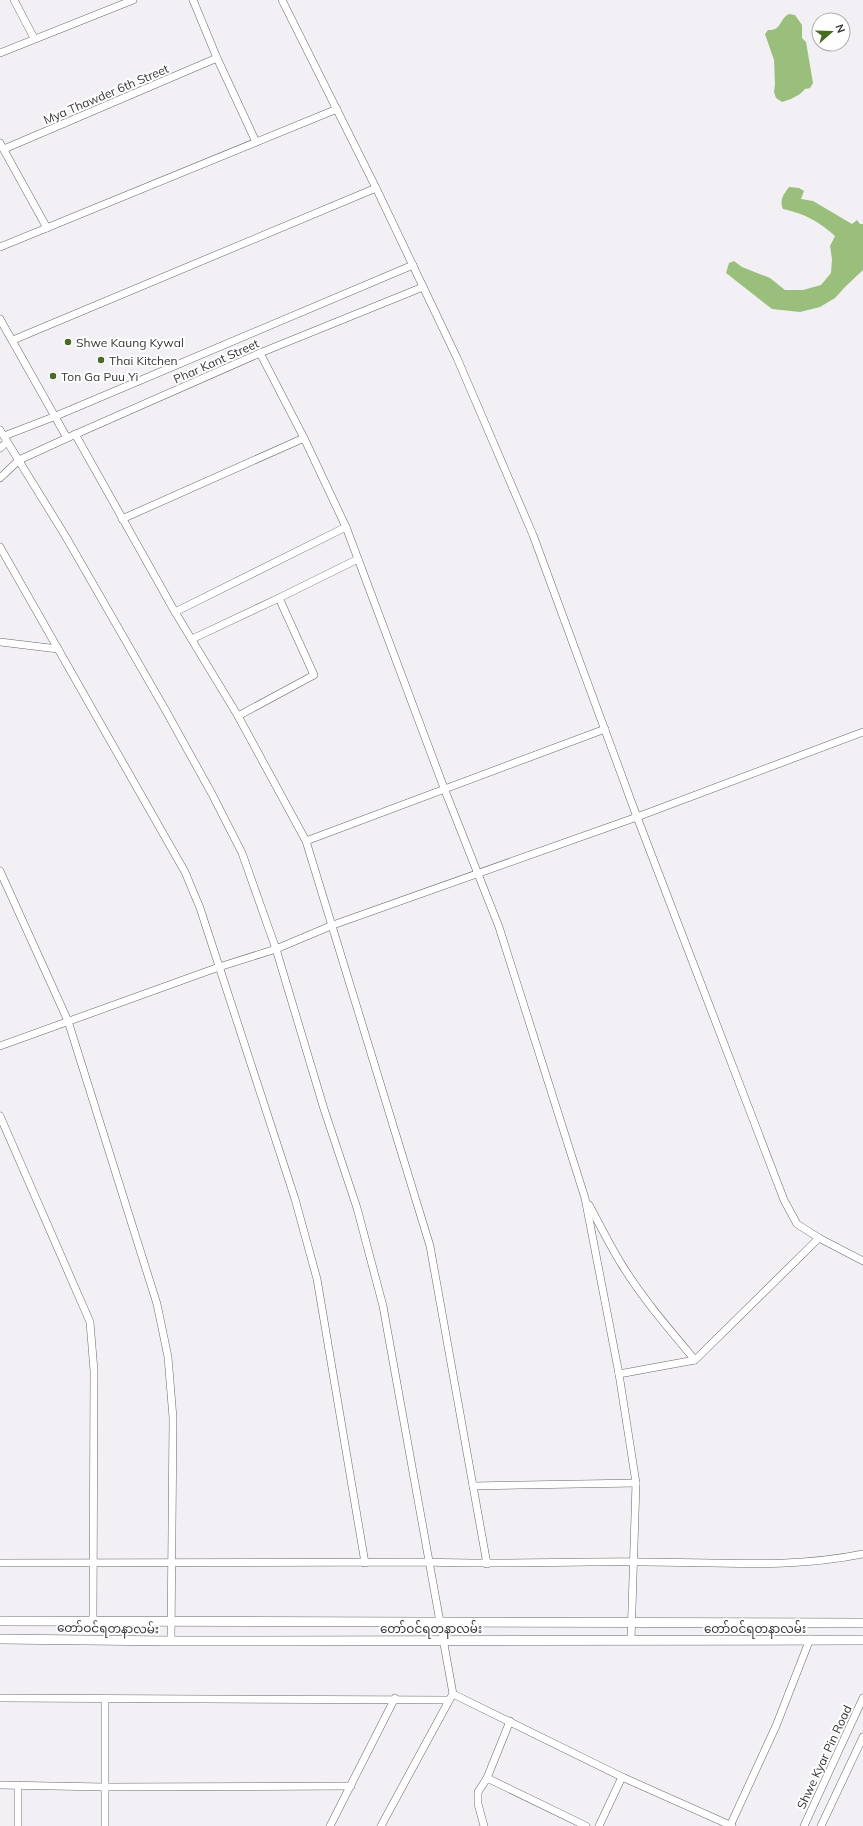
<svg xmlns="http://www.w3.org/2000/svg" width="863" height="1826" font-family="Mulish,'Noto Sans Myanmar',sans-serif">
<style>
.water{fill:#9abe7b}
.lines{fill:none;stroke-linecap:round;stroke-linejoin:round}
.minor-casing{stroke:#69686b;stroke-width:8}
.major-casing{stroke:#69686b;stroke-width:10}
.minor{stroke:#fff;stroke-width:7}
.major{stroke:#fff;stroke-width:9}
.poi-dot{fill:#486b23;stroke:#fefeff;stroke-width:1.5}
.labels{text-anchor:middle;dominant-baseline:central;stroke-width:4;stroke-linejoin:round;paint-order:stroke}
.street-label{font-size:12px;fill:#373637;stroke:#fefeff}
.poi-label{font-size:12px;fill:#373637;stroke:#fefeff;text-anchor:start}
</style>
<rect width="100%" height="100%" fill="#f2f0f4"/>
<g class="water">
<path d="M789 14 795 15 802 25V38L806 42 813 83 810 88 805 89 800 94 791 99 782 102 776 98 774 92 775 84 774 60 765 34 768 30C782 31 779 19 789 14Z"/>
<path d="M789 187 799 188 804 191 801 199 813 201 852 224 857 220 860 224H863V270L845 287 835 298 820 307 800 312 772 309 726 273 729 263 734 261 742 267 770 278 785 290H803L821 285 831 273 832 259 830 246 835 236C820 222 803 213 783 209 779 200 784 194 789 187Z"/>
</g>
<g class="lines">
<defs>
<g id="minor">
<polyline points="14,0 34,38"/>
<polyline points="193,0 217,58 256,142"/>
<polyline points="282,0 376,188 457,358 533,535 637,817 784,1200 797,1224 819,1238 863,1261"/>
<polyline points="0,53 133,0"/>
<polyline points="0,143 47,228"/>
<polyline points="4,149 217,58"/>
<polyline points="0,247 337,109"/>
<polyline points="0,319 67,438"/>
<polyline points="13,340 376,188"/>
<polyline points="260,353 304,438 346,527 444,788 499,927 585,1198 619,1374 636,1483 631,1640"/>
<polyline points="0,430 66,537 166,711 212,794 242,853 276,949 324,1109 357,1208 383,1306 453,1694"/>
<polyline points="75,434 175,612 238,716 306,841 430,1246 487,1564"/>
<polyline points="4,436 56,416 413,265"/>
<polyline points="0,448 7,442"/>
<polyline points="0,478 19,460 67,438 260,353 423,287"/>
<polyline points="122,519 304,438"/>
<polyline points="0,547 185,872 200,908 295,1199 317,1279 365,1563"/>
<polyline points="175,612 346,527"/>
<polyline points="192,639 279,598 358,559"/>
<polyline points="0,642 58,649"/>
<polyline points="238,716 314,675 279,598"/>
<polyline points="306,841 605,729"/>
<polyline points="0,871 68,1021 157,1304 168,1357 173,1418 171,1641"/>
<polyline points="0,1046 219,967 276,949 333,925 637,817 863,732"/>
<polyline points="0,1116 90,1322 94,1371 93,1622"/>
<path d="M589 1205C600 1225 610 1246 622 1265 643 1299 669 1329 695 1360"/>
<polyline points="619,1374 695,1360 819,1238"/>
<polyline points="473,1486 636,1483"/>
<path d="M0 1563 428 1562C500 1565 571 1561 643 1562 716 1562 791 1569 863 1554"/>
<polyline points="453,1694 622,1777 732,1826"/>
<polyline points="0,1698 448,1700"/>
<polyline points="487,1778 586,1826"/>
<polyline points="0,1785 105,1787 351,1786"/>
<polyline points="18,1826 18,1785"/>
<polyline points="105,1826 105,1699"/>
<polyline points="330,1826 395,1698"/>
<polyline points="381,1826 451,1697"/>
<polyline points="484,1826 478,1804 478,1792 487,1778 510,1721"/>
<polyline points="599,1826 622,1777"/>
<polyline points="730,1826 776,1726 810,1639"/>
<polyline points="804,1826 863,1698"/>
<polyline points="821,1826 863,1737"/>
</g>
<g id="major">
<polyline points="0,1621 863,1623"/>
<polyline points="0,1639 171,1641 863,1640"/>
</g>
</defs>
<use href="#minor" class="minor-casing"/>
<use href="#major" class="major-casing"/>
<use href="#minor" class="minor"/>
<use href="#major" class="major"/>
</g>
<g class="poi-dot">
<circle cx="68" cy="342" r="4"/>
<circle cx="101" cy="360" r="4"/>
<circle cx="53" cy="376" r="4"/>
</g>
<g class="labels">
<g class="street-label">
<text transform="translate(106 94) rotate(-23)">Mya Thawder 6th Street</text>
<text transform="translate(216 361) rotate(-24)">Phar Kant Street</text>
<text transform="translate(108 1628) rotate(1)">တော်ဝင်ရတနာလမ်း</text>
<text x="431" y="1628">တော်ဝင်ရတနာလမ်း</text>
<text x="755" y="1628">တော်ဝင်ရတနာလမ်း</text>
<text transform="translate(824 1757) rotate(-65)">Shwe Kyar Pin Road</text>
</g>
<g class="poi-label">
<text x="76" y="342">Shwe Kaung Kywal</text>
<text x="109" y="360">Thai Kitchen</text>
<text x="61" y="376">Ton Ga Puu Yi</text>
</g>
</g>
<g transform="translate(831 32) rotate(70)"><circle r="19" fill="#fefeff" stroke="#aeaeaf"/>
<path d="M0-3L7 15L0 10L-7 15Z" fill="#486b23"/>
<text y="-6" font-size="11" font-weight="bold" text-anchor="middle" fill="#373637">N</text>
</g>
</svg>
